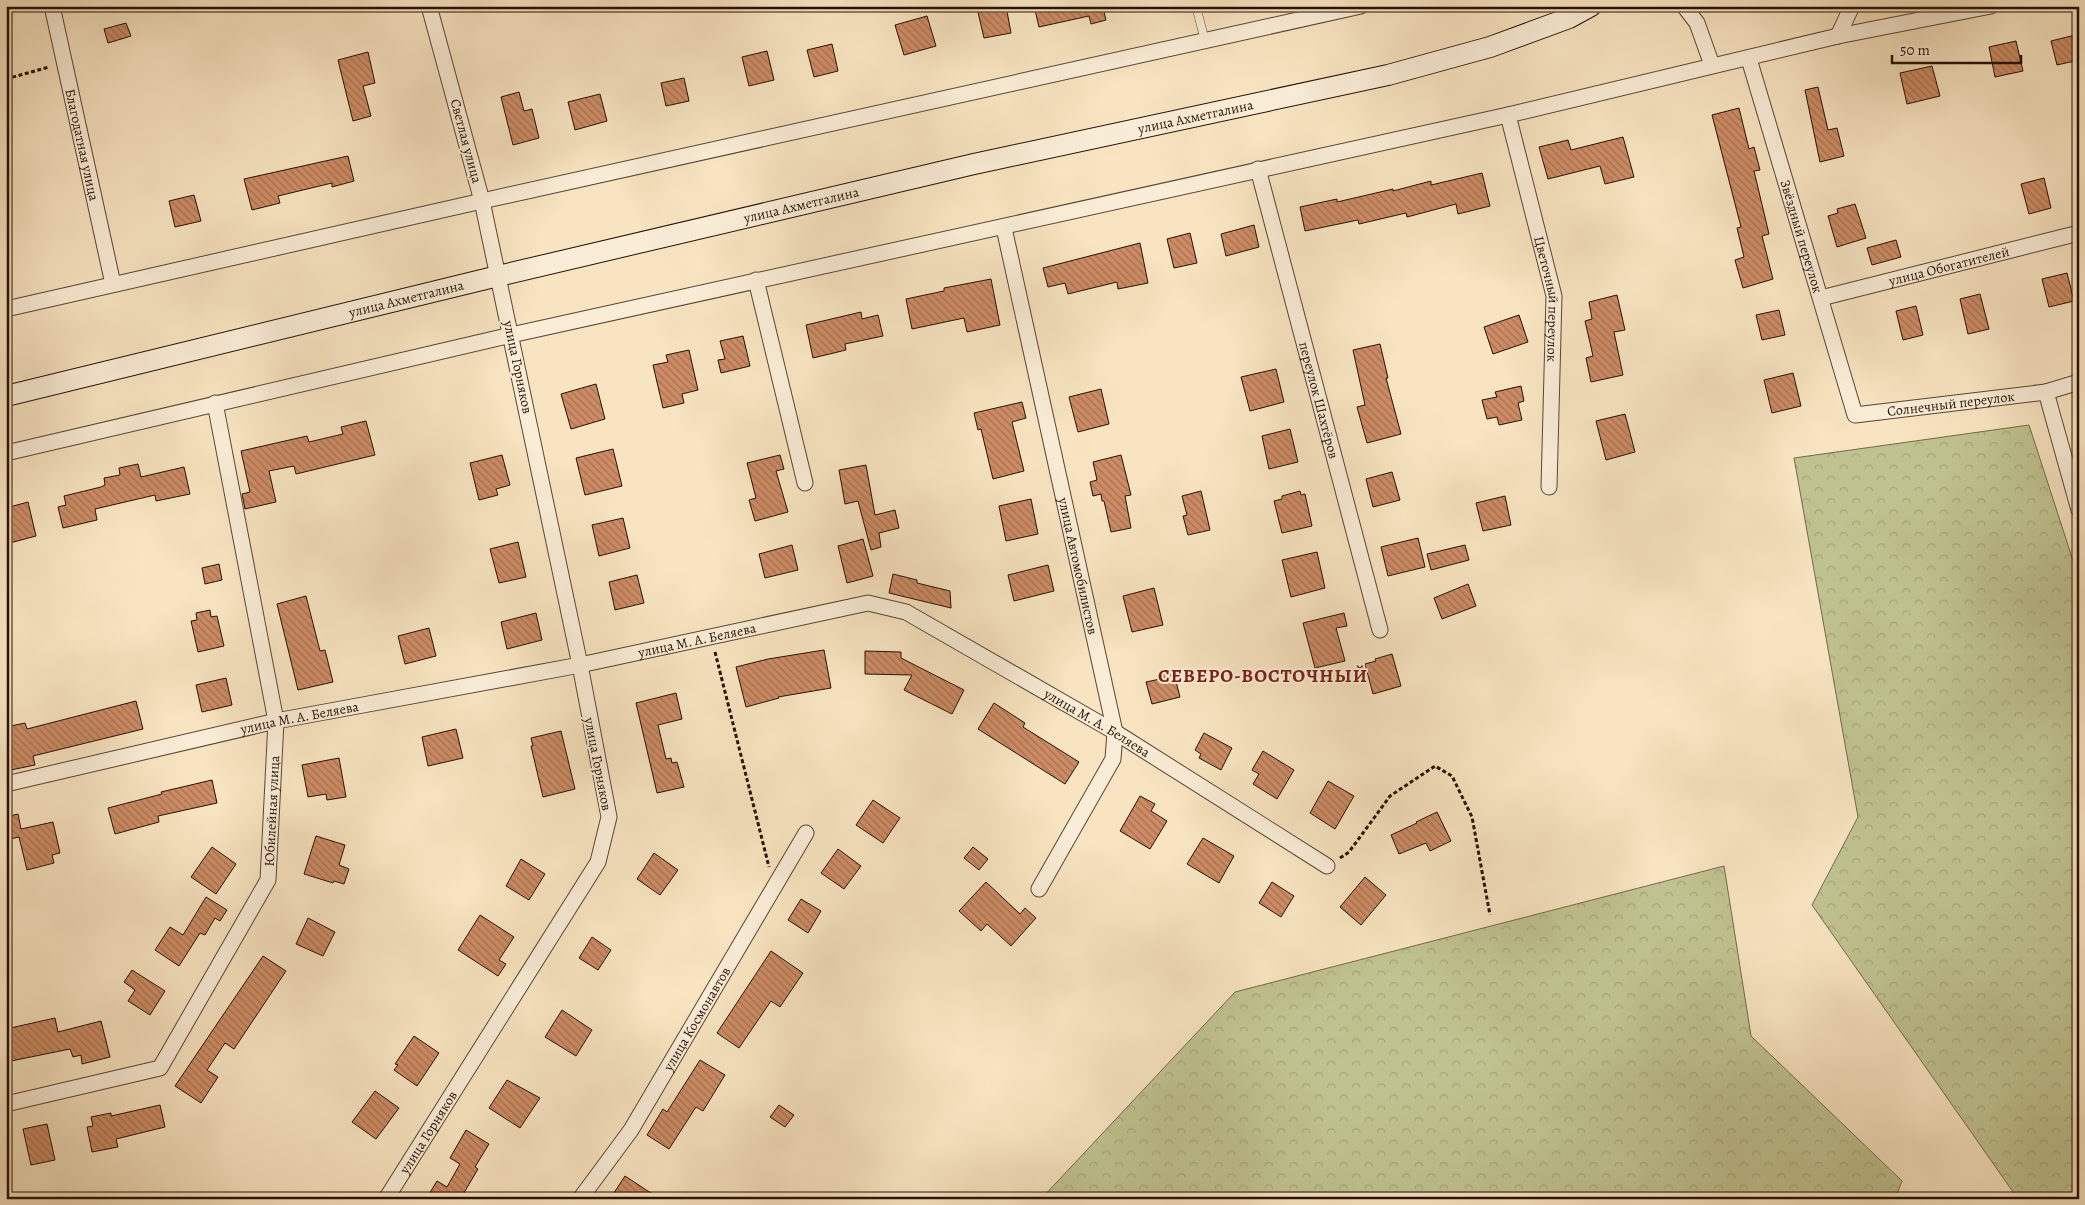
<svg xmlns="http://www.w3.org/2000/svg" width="2085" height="1205" font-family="Alegreya,serif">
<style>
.forest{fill:url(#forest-crowns);stroke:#736a4a}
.building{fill:url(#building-back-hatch);stroke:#261003}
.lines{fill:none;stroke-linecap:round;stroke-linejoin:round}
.service-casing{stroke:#5a4532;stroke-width:9}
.minor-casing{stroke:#5a4532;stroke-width:17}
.secondary-casing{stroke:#261003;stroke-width:22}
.path{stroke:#261003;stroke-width:3;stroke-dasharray:4 2.5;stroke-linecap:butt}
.service{stroke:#faedd7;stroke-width:8}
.minor{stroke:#faedd7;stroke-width:15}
.secondary{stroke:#faedd7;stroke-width:20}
.labels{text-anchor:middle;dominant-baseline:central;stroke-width:4;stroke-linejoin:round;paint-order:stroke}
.street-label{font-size:14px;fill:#261003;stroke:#faedd7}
.district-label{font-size:19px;font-weight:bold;letter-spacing:1px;fill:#7a1f14;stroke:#faedd7}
</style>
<defs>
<pattern id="forest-crowns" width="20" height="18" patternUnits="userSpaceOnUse" patternTransform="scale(1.25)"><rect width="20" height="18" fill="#c0c391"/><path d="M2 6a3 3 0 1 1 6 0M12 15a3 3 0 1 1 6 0" fill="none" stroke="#a5a67b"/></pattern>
<pattern id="building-back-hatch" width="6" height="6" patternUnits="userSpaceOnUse" patternTransform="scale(1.25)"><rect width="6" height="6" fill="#cd8c65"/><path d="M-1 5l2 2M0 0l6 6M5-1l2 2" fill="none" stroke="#a67151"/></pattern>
</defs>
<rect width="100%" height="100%" fill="#f8e4c1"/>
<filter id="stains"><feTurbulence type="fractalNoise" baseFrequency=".004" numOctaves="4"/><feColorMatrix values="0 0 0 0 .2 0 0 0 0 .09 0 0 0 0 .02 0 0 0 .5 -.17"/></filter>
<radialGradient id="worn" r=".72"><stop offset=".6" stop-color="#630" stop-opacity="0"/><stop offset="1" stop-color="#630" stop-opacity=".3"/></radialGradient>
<g class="forest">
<polygon points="2029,425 2079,579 2079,1199 2018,1199 1812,905 1858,817 1794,458"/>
<polygon points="1724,866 1751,1036 1902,1181 1895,1199 1041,1199 1235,992"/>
</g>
<g class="building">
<polygon points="987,6 1006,6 1011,33 984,38 977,8"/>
<polygon points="1034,6 1105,6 1105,12 1104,12 1106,20 1091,24 1089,16 1039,27"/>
<polygon points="927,16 936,46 904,55 895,25"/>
<polygon points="126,23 131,36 108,43 104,29"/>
<polygon points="2079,34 2079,60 2057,65 2051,41"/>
<polygon points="2016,41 2023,71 1995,77 1989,47"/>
<polygon points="832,44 838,71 814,77 807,50"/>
<polygon points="767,51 774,80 749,86 742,57"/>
<polygon points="368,52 375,83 363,86 371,116 353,121 338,60"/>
<polygon points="1932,66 1940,96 1907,104 1900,73"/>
<polygon points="684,78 689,101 666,106 661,83"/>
<polygon points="1818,87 1828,130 1837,128 1844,156 1820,162 1805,90"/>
<polygon points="519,92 524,111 532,109 539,138 513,145 501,97"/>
<polygon points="600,94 607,121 575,130 568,102"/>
<polygon points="1739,108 1749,149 1754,147 1760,170 1754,171 1769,234 1762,236 1773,279 1743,288 1735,260 1744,257 1737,228 1741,227 1712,115"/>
<polygon points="1623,137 1634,177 1605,184 1600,166 1548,179 1539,147 1568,140 1571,150"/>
<polygon points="348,156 354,181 332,187 332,183 278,196 280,203 252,210 244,179"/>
<polygon points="1482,173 1490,206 1458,214 1456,204 1407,217 1406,213 1359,224 1358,220 1305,231 1300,207 1337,199 1337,202 1393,189 1393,191 1431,181 1431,185"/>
<polygon points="2044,178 2051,208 2029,214 2021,184"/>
<polygon points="194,195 201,221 175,227 169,201"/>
<polygon points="1855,204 1866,238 1837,247 1828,216 1838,213 1837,209"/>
<polygon points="1254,225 1259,247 1226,256 1221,234"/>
<polygon points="1190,233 1197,263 1174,268 1167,239"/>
<polygon points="1896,240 1901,257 1872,265 1867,248"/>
<polygon points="1140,243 1148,283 1118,289 1117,282 1068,294 1065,283 1048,287 1043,268"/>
<polygon points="2067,273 2074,301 2049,307 2042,279"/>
<polygon points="991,279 1000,325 967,332 964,318 912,329 906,299 944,291 944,288"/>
<polygon points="1980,294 1989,329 1968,334 1960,299"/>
<polygon points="1617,295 1625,330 1614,332 1623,375 1591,382 1586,358 1593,356 1585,321 1592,319 1589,302"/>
<polygon points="1916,306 1923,335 1903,340 1896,311"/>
<polygon points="1779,310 1785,335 1762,340 1756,315"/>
<polygon points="861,312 862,319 878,315 883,336 845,344 846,350 813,358 806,325"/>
<polygon points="1519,315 1528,342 1493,354 1484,327"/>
<polygon points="743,336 750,366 721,373 718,360 725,359 720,341"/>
<polygon points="1380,344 1388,378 1386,378 1401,434 1367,443 1357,407 1365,405 1353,350"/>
<polygon points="689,350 698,390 682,394 684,403 663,408 653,365 668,362 666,355"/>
<polygon points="1276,369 1284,402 1250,411 1241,377"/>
<polygon points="1793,373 1801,406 1772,413 1764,380"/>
<polygon points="596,384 605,419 571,429 561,394"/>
<polygon points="1521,386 1524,401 1518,403 1522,420 1499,425 1497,417 1487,419 1482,400 1497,397 1495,392"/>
<polygon points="1101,389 1109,424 1078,432 1069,397"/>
<polygon points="1022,402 1026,418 1012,422 1024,471 993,479 981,429 978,430 974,413"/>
<polygon points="1625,414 1635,452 1606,460 1596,421"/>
<polygon points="366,421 375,455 296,474 294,466 269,471 276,502 245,509 242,494 250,492 241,451 307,436 309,442 343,434 341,427"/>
<polygon points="1290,429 1298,462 1269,469 1262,436"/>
<polygon points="613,449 622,486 585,495 576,458"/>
<polygon points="502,455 510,485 496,489 498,495 479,500 470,463"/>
<polygon points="780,455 784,469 776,471 788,512 755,521 749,500 756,498 747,463"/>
<polygon points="1121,455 1131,495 1125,496 1131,528 1111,532 1104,501 1102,501 1101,494 1093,496 1090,482 1097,480 1093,462"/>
<polygon points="138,464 141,477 184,467 190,494 156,501 155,495 95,509 97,520 63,528 58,507 66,505 64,496 101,487 105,485 104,478 120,475 119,468"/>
<polygon points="866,465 875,515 895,510 899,528 879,533 881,547 871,550 858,501 845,504 839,470"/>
<polygon points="1392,472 1400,500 1373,507 1366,479"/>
<polygon points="1201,491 1210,530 1188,535 1183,516 1187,515 1182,496"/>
<polygon points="1300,491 1301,495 1305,494 1312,526 1282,533 1274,501 1282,499 1282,496"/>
<polygon points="1505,496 1511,525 1483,531 1476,503"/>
<polygon points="1031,499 1038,534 1006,541 999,506"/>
<polygon points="28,502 36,536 6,544 6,508"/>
<polygon points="623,518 630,548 599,556 592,525"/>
<polygon points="1418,538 1425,567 1388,576 1381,547"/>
<polygon points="863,539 873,576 847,583 838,546"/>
<polygon points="518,542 526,577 499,583 490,549"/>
<polygon points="792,545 798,570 765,578 759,554"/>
<polygon points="1465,545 1469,560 1431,570 1427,554"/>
<polygon points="1317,552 1325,588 1291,597 1282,560"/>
<polygon points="219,564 222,580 205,584 202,568"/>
<polygon points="1048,565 1054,591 1014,601 1008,575"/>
<polygon points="893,574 917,580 917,583 950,591 951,608 889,593"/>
<polygon points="637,575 644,603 615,610 609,582"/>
<polygon points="1468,584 1476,606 1442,619 1434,598"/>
<polygon points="1154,588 1163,625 1132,632 1123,596"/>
<polygon points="306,596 320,651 325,650 333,682 298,690 277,604"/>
<polygon points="210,610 211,617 217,616 224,646 198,652 191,621 197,620 196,613"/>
<polygon points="536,613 542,640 507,649 501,622"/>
<polygon points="1344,613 1347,626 1336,628 1345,661 1315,668 1303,623"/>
<polygon points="429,628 436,656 405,664 398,636"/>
<polygon points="824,650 831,688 778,697 779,698 746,707 736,667 768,659"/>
<polygon points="865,651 901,652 901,658 964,690 952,714 904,690 912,675 865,674"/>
<polygon points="1392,654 1401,686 1373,694 1365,664 1376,661 1375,659"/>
<polygon points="1173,670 1180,697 1152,704 1146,682 1160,679 1159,673"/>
<polygon points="226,678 232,705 202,712 196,685"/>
<polygon points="676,693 682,719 658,725 666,759 671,758 672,763 677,762 684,787 657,793 636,703"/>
<polygon points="136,701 143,729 33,756 35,765 6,771 6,727 25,723 27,729"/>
<polygon points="994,703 1025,723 1023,727 1079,762 1065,784 978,729"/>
<polygon points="456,729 463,758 428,766 422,737"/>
<polygon points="561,731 575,789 543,797 531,746 533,746 531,738"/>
<polygon points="1204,733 1232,748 1221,770 1199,758 1201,754 1195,750"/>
<polygon points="1263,751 1294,770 1277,799 1253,784 1259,774 1252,770"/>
<polygon points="339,758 346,797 327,800 326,794 308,797 302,765"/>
<polygon points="212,780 217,803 158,816 159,822 115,834 108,808 162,794 161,792"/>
<polygon points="1328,781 1354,796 1335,829 1310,813"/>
<polygon points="1140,796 1155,804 1151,811 1167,821 1150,849 1120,831"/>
<polygon points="873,800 900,818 883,843 856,825"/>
<polygon points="1437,812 1451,841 1430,851 1426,843 1399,854 1391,835 1417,823 1416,822"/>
<polygon points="18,814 21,829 53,822 60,853 52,855 54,863 27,870 19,837 6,840 6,817"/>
<polygon points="316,836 345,845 339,865 349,869 344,884 334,881 333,883 304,874"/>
<polygon points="1203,838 1234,856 1219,883 1187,864"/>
<polygon points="212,847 236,864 216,894 191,877"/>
<polygon points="973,847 988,859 979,870 964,858"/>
<polygon points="838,849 861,866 844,889 821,873"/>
<polygon points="654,853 678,870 660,895 637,879"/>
<polygon points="521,859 545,874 529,900 506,886"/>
<polygon points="1365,877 1386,895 1361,925 1340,907"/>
<polygon points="986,882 1020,914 1025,908 1036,918 1011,946 987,924 981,931 959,911"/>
<polygon points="1272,882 1294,896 1281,917 1259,903"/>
<polygon points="206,897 227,910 220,921 215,918 205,935 200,933 179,966 155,950 170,927 183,935"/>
<polygon points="801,899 821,911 808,933 788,920"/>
<polygon points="480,915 514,937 499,960 506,964 498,976 458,950"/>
<polygon points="308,918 335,932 323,956 296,944"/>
<polygon points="592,937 611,950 598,970 579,958"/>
<polygon points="771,951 803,973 780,1007 771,1001 739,1048 717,1033"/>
<polygon points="263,956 286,971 234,1049 225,1043 207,1070 218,1077 201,1103 175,1086"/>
<polygon points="132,970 165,991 150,1015 128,1001 135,990 124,982"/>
<polygon points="562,1010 592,1030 576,1056 545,1037"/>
<polygon points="55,1018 58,1032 101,1021 110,1057 82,1064 81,1055 73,1057 70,1049 6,1062 6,1029"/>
<polygon points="414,1036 439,1053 417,1086 394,1070 398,1065 395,1064"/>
<polygon points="700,1060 725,1075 703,1111 696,1107 669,1149 647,1135 663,1109 667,1112"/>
<polygon points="507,1080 540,1098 520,1128 489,1108"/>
<polygon points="375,1091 399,1108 376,1139 352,1122"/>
<polygon points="160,1105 165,1127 116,1139 118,1147 92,1152 87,1127 93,1126 91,1117 111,1113 111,1116"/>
<polygon points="779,1105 794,1115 785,1127 770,1117"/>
<polygon points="47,1124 55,1160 31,1165 23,1129"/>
<polygon points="466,1130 489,1144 475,1167 478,1169 462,1196 466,1199 426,1199 437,1181 447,1187 460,1164 450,1158"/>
<polygon points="625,1176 660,1199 610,1199"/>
</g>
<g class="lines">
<defs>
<polyline id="service" points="1196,6 1205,41"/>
<g id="minor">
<path id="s1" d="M52 6 113 284"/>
<polyline points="1684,6 1697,23 1712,65"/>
<polyline points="1838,36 1852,6"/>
<path id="s2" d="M1749 59 1855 415 2046 392 2079 382"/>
<path id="s3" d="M1508 115 1554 296 1549 487"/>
<path id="s4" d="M1258 169 1380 630"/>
<path id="s5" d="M1004 228 1115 732 1113 759 1039 889"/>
<polyline points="756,280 805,483"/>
<path id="s6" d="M1821 298 2079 233"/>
<polyline points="6,309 482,201 1361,6"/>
<polyline points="2046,392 2079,510"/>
<polyline points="6,453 511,335 1508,115 1838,36 1991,6"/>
<path id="s7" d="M6 784 276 721 580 665 868 603 906 612 1115 732 1327 866"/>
<path id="s8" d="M6 1104 160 1068 268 880 276 721 215 403"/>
<path id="s9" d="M386 1199 598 862 609 817 580 665 482 201 429 6"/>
<path id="s10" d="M580 1199 631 1130 806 833"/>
</g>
<g id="secondary">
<path id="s11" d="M6 396 498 276 974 164 1388 75 1490 47 1569 18 1591 6"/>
</g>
</defs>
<use href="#service" class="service-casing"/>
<use href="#minor" class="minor-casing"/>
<use href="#secondary" class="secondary-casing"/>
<g class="path">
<polyline points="6,79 49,67"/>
<polyline points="715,652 769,867"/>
<polyline points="1340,858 1349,852 1390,796 1435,766 1452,776 1472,817 1490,915"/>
</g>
<use href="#service" class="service"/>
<use href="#minor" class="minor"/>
<use href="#secondary" class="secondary"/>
</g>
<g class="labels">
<g class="street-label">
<text stroke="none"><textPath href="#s11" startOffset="1222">улица Ахметгалина</textPath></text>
<text transform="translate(466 141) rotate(75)">Светлая улица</text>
<text stroke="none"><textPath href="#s1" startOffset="142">Благодатная улица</textPath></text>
<text stroke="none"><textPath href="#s11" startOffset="818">улица Ахметгалина</textPath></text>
<text stroke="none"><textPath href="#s2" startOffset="185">Звёздный переулок</textPath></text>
<text stroke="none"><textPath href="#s6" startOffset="132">улица Обогатителей</textPath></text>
<text stroke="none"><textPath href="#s11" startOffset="412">улица Ахметгалина</textPath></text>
<text stroke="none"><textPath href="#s3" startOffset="189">Цветочный переулок</textPath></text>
<text transform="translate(518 367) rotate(78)">улица Горняков</text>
<text stroke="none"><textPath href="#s4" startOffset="239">переулок Шахтёров</textPath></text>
<text stroke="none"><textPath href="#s2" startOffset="468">Солнечный переулок</textPath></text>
<text stroke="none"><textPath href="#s5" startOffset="346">улица Автомобилистов</textPath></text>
<text stroke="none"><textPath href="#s7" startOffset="706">улица М. А. Беляева</textPath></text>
<text stroke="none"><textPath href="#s7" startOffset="301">улица М. А. Беляева</textPath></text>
<text stroke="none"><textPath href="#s7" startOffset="1141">улица М. А. Беляева</textPath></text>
<text transform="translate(598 764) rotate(79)">улица Горняков</text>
<text stroke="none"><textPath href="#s8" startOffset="444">Юбилейная улица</textPath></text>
<text stroke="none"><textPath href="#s10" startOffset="215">улица Космонавтов</textPath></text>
<text stroke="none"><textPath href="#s9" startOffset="79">улица Горняков</textPath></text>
</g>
<g class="district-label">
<text x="1263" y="676">СЕВЕРО-ВОСТОЧНЫЙ</text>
</g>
</g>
<rect width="2085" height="1205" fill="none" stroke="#f8e4c1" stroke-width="25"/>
<rect x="8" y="8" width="2070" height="1190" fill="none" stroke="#261003" stroke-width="2.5"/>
<rect x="12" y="12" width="2060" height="1180" fill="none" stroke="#261003"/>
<path d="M1892 55v8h129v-8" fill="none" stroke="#261003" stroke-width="2.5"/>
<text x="1900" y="55" font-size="15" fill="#261003" stroke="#faedd7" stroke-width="4" paint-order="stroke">50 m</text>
<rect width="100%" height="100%" filter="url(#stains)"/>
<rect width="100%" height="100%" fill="url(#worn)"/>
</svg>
